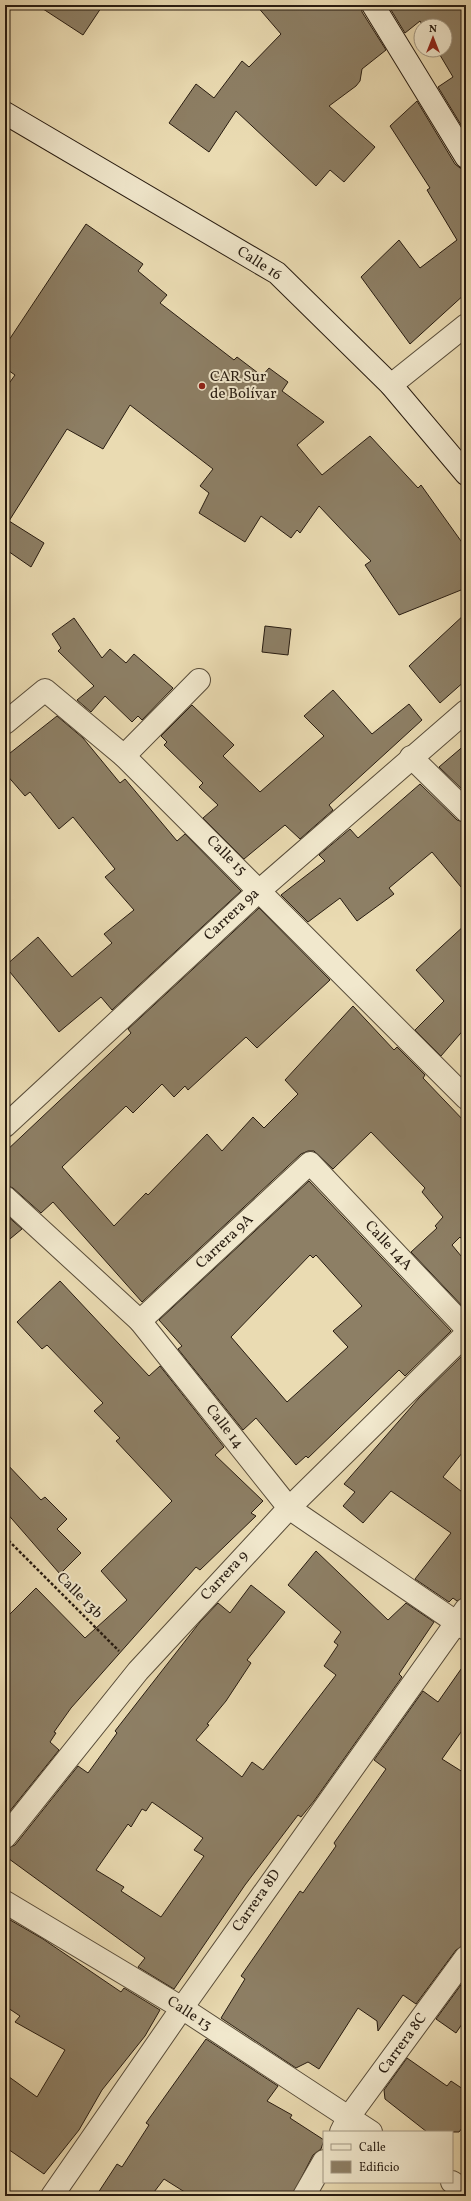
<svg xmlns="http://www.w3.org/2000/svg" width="471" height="2201" font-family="Vollkorn,serif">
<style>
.building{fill:#8d7f65;stroke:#281c11;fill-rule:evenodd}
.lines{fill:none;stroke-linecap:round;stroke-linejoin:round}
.minor-casing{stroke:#584c39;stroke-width:24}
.secondary-casing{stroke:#281c11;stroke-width:24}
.path{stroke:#281c11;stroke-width:2.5;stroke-dasharray:3 2;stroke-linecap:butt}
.minor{stroke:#f1e8cd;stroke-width:22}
.secondary{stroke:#f1e8cd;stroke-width:22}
.poi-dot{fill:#8f2418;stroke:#f1e8cd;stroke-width:1.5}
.labels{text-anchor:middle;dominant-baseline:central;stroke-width:4;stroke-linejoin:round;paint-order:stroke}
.street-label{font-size:15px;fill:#281c11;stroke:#f1e8cd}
.poi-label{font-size:15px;fill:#281c11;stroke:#f1e8cd;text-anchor:start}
</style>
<rect width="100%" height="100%" fill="#eadbb2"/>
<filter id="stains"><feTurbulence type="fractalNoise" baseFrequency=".005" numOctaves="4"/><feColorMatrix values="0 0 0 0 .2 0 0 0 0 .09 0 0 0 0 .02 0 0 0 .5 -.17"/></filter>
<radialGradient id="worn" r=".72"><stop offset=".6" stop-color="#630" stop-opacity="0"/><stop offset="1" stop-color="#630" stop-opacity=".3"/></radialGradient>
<g class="building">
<polygon points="37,5 103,5 83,35"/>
<polygon points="256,5 361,5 362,12 386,50 362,69 360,81 356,86 329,106 375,147 344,182 330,170 316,186 236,111 209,152 169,123 196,84 214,98 242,61 249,67 281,34"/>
<polygon points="388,5 466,5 466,133 438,87 453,77 437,50 445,50 445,26 423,26 420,21 405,33"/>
<polygon points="417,101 455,164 460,168 466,169 466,293 410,344 361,277 399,240 420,268 457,240 427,190 430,188 390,126"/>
<polygon points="86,224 143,264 138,271 167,295 160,303 234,360 237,357 262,376 269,368 288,382 282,391 324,422 297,445 322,475 370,436 418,488 421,485 466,548 466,588 399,615 365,565 371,561 319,506 300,533 297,530 291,538 261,516 245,542 199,513 209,493 200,486 213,469 130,405 103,449 67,429 9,521 44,543 31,567 5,549 5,389 15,375 5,368 5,346"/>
<polygon points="466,613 466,680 440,703 409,666"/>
<polygon points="74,618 102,658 110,649 126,663 134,654 173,688 142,720 138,716 132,722 105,696 91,712 77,700 94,686 58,651 61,648 52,634"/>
<polygon points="265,626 291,629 288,655 262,652"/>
<polygon points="333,690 372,734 409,704 422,720 329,805 333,810 300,839 285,825 244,859 203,818 218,805 199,787 203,783 164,745 167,742 161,736 192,705 234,745 223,756 260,792 324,736 304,716"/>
<polygon points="57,716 83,738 120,783 125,779 177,841 185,834 241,891 112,1010 101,997 59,1032 5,966 38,937 72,977 112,943 104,934 134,910 105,877 115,869 73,817 59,829 30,792 25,796 5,773 5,757"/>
<polygon points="466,744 466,793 439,767"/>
<polygon points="420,784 457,820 466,823 466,893 432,852 389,888 394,894 357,921 340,898 308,922 281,895 325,861 319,855 350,829 358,838"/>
<polygon points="259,908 330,980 257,1048 246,1037 188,1090 185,1086 174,1097 162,1084 133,1113 126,1106 62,1167 114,1226 146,1193 148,1195 207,1134 222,1151 253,1117 264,1128 298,1094 285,1080 353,1006 394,1050 397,1047 425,1075 423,1078 466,1123 466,1244 460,1237 452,1245 466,1262 466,1310 411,1252 437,1228 435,1226 443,1217 422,1192 425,1188 371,1132 333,1169 314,1151 308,1151 301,1154 142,1302 53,1202 41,1213 13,1188 5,1185 5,1152 109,1054 131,1033 128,1029"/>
<polygon points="466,924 466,1027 441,1056 415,1030 444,1001 416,970"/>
<path d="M309 1181 451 1331 405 1376 399 1370 308 1458 306 1456 296 1465 256 1418 243 1430 178 1349 182 1346 159 1320ZM310 1255 313 1258 316 1255 362 1306 333 1331 348 1347 287 1402 231 1337Z"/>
<polygon points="5,1214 22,1229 5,1243"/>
<polygon points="60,1281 149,1376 160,1366 224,1447 215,1455 263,1501 251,1513 256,1516 200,1570 196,1567 71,1708 54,1732 56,1733 50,1742 59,1750 5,1817 5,1619 36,1588 85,1638 127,1600 101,1571 172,1501 116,1441 120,1438 94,1411 103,1403 47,1345 42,1349 17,1322"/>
<polygon points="466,1352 466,1448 443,1477 466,1495 466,1597 457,1601 453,1598 449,1602 415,1579 451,1533 391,1491 363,1523 343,1506 355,1492 344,1484 419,1398"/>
<polygon points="5,1462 41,1500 45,1497 67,1519 57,1529 81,1553 60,1574 5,1511"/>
<path d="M316 1551 388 1620 406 1603 434 1622 399 1674 402 1677 314 1801 301 1817 298 1815 245 1885 174 1989 138 1967 145 1958 5 1856V1849L15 1845 78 1766 88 1773 117 1733 115 1731 200 1622 218 1603 230 1613 251 1585 285 1612 247 1660 251 1663 226 1701 207 1724 209 1725 196 1740 242 1777 252 1762 263 1770 336 1675 324 1666 338 1645 334 1642 341 1632 288 1585ZM152 1802 203 1838 194 1850 204 1856 161 1917 121 1891 124 1887 96 1870 128 1824 131 1827 142 1809 146 1811Z"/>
<polygon points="466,1662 466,1725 442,1759 466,1774 466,1945 456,1950 416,2004 403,1995 378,2031 377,2021 358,2008 319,2069 308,2062 296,2068 221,2018 245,1979 241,1976 300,1891 303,1893 336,1846 334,1843 386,1769 374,1760 423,1691 438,1702"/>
<polygon points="5,1917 43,1939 121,1992 124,1988 160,2010 145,2036 102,2090 79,2130 44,2174 5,2147 5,2074 37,2097 65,2050 15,2022 20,2016 5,2006"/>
<polygon points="466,1978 466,2018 456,2033 436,2019"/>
<polygon points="206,2039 278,2086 267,2101 292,2115 290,2118 324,2140 321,2149 313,2155 292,2196 191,2196 164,2179 151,2196 96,2196 117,2164 122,2167 149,2125 146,2123"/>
<polygon points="407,2058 447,2086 451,2081 466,2091 466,2123 459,2132 427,2132 385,2099 384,2090"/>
</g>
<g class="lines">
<defs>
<g id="minor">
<polyline points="391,385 466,325"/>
<polyline points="5,723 45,690 124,756 466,1098"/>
<polyline points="124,756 199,680"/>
<polyline points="411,757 466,811"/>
<polyline points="5,1126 260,890 466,711"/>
<polyline points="5,1197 140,1321 289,1508 466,1629"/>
<polyline points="140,1321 310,1163 466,1328"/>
<polyline points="5,1837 138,1671 289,1508 466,1334"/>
<polyline points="5,1902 182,2008 371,2132"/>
<polyline points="341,2132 348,2118 466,1957"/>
<polyline points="452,2182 466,2191"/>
<polyline points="52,2196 182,2008 466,1609"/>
<polyline points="304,2196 324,2161"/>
</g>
<g id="secondary">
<polyline points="373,5 466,157"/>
<polyline points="5,113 277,273 391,385 466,474"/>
</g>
</defs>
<use href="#minor" class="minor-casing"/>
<use href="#secondary" class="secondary-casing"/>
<polyline class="path" points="5,1537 119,1651"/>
<use href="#minor" class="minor"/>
<use href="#secondary" class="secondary"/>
</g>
<circle class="poi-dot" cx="202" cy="386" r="4"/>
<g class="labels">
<g class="street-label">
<text transform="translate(259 264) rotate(33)">Calle 16</text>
<text transform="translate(226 856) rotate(45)">Calle 15</text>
<text transform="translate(232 915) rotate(-43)">Carrera 9a</text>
<text transform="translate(225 1242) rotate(-43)">Carrera 9A</text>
<text transform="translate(388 1246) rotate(47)">Calle 14A</text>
<text transform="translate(224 1427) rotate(52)">Calle 14</text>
<text transform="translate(225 1576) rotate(-47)">Carrera 9</text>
<text transform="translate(79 1596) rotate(45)">Calle 13b</text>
<text transform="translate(257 1901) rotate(-55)">Carrera 8D</text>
<text transform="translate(189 2014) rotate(33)">Calle 13</text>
<text transform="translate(403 2044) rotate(-54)">Carrera 8C</text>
</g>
<g class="poi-label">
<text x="210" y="377">CAR Sur<tspan x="210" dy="17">de Bolívar</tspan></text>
</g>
</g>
<rect width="471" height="2201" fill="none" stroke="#eadbb2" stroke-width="20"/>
<rect x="6" y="6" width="459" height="2189" fill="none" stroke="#281c11" stroke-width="2"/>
<rect x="10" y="10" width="451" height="2181" fill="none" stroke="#281c11"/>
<rect x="323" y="2131" width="130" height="52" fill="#f1e8cd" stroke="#a19682"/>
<rect x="331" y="2144" width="20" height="6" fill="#f1e8cd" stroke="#a19682"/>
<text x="359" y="2151" font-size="12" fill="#281c11">Calle</text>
<rect x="331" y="2161" width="20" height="12" fill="#8d7f65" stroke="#a19682"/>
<text x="359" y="2171" font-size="12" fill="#281c11">Edificio</text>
<g transform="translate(433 38)"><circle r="19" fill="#f1e8cd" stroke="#a19682"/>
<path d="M0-3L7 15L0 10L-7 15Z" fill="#8f2418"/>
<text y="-6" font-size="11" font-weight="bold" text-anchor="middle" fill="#281c11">N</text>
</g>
<rect width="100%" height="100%" filter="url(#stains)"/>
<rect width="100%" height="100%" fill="url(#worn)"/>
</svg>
